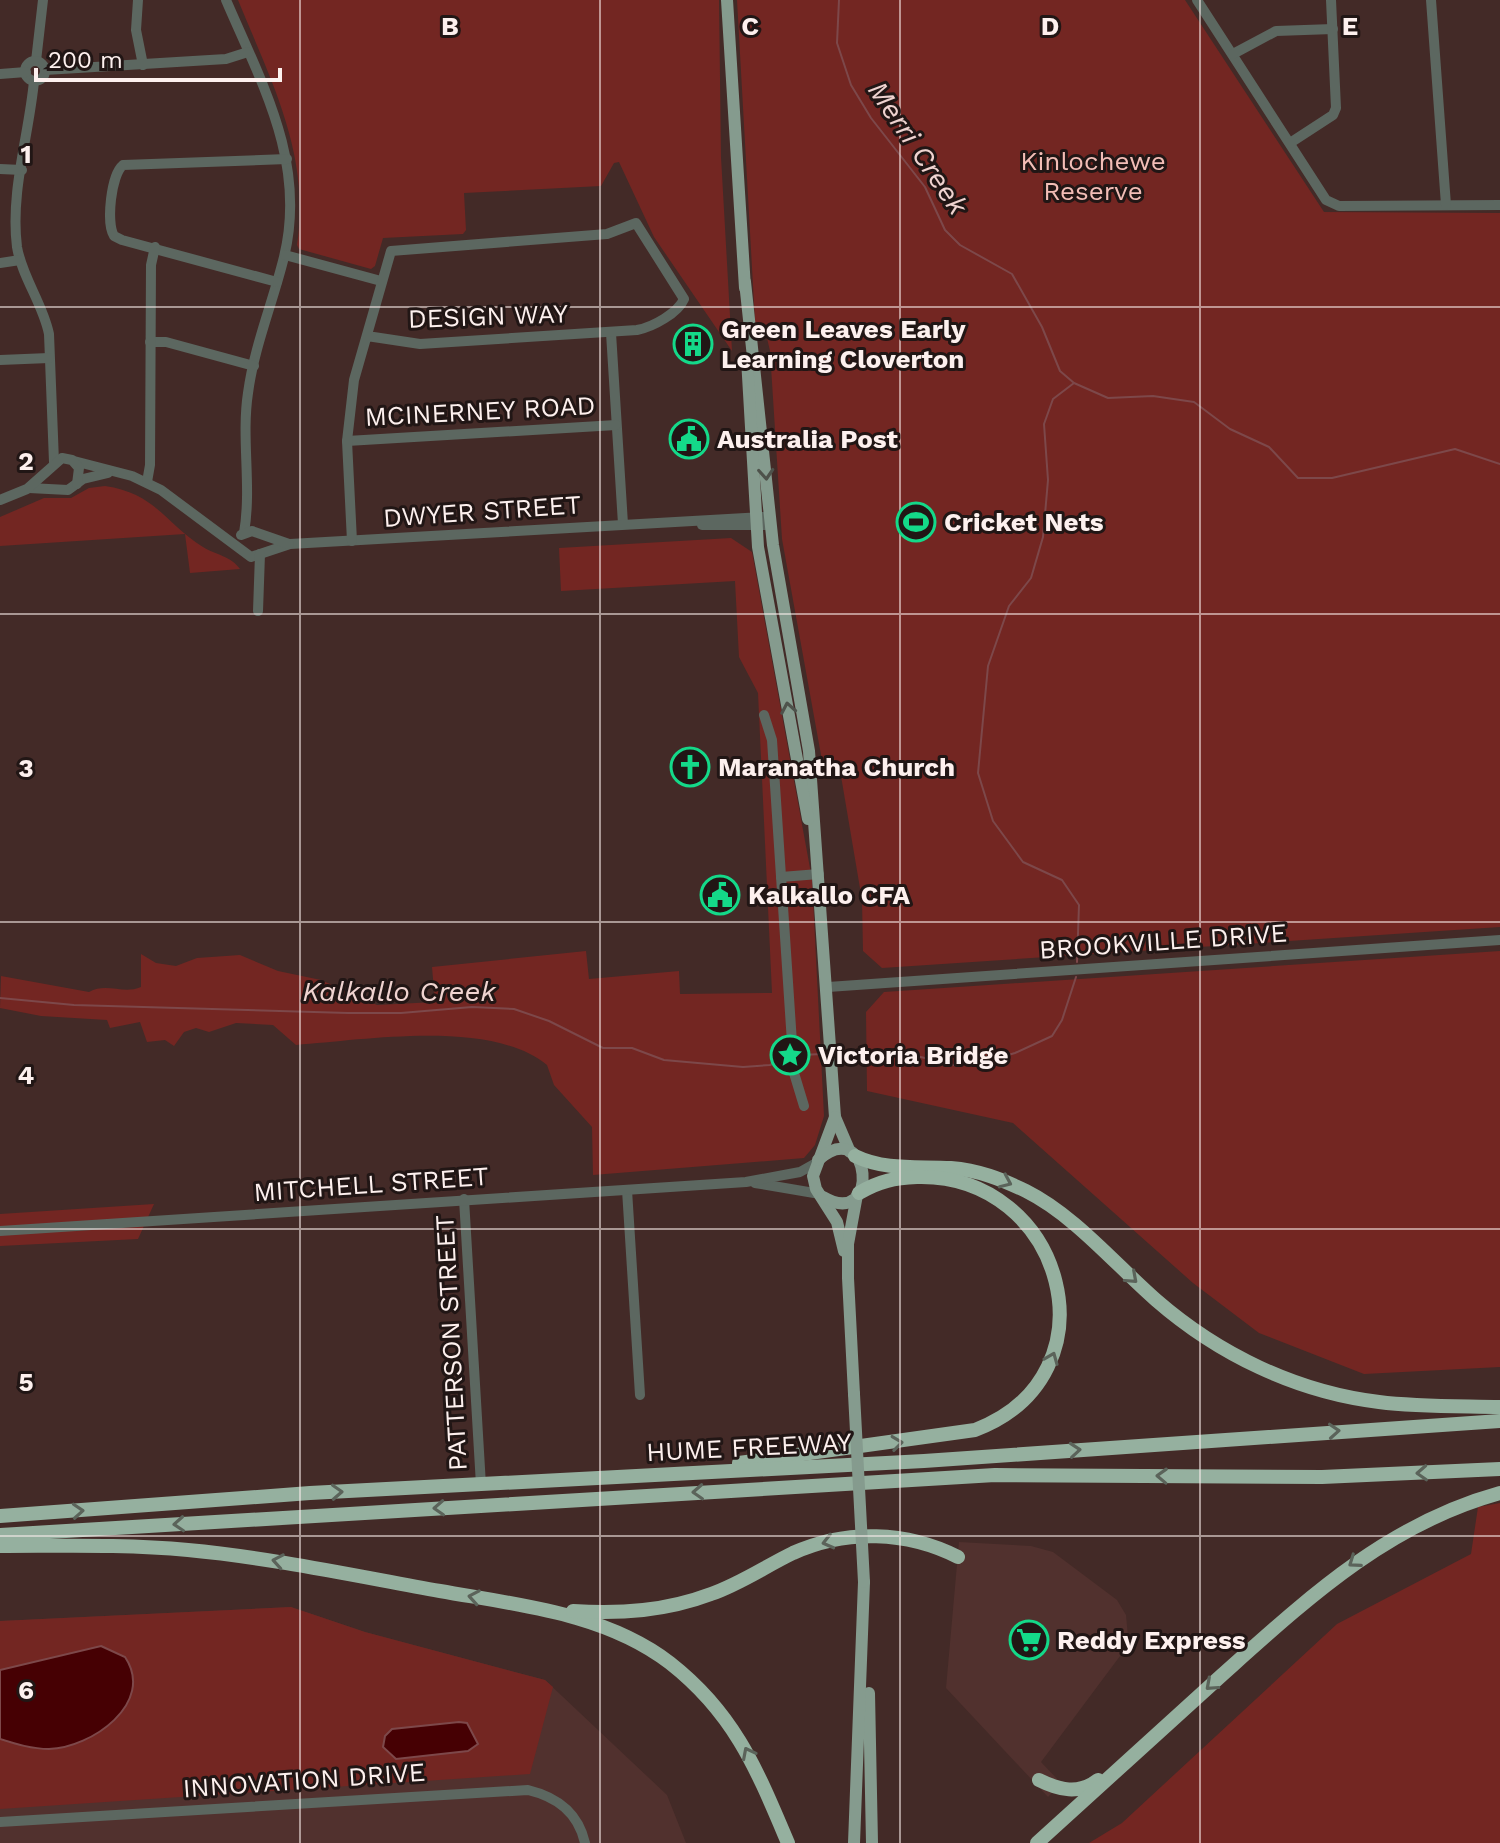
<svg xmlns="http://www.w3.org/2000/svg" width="1500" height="1843" font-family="'Work Sans',sans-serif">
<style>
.built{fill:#51312e}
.green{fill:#732622}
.water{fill:#460003;stroke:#7d484a;stroke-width:2}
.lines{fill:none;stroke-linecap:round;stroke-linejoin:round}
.stream{stroke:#7d484a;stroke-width:2}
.minor{stroke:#5c6760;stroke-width:10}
.major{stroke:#859b8e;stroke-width:12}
.highway{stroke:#95b09f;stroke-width:14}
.major-bridge{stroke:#859b8e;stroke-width:12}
.oneway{stroke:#4e524b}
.oneway2{stroke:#5b635a}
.grid{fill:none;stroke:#fdf0ee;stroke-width:2;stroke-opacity:0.55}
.labels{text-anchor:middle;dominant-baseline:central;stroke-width:6;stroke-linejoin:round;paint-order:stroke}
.park-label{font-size:26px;fill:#f2bdb6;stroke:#211615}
.street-label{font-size:26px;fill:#fdf0ee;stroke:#211615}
.poi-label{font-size:26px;font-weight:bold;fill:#fdf0ee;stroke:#211615;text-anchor:start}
.water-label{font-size:28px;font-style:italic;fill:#efd3d0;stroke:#211615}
.grid-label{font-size:26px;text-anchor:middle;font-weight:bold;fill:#fdf0ee;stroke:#211615;stroke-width:6;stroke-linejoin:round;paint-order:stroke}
</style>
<rect width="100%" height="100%" fill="#432a27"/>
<g class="built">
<polygon points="959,1542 1031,1546 1053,1552 1117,1600 1126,1615 1128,1637 1123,1652 1041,1762 1061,1783 1048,1797 946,1688"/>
<polygon points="291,1607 365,1632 545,1680 667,1795 686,1843 0,1843 0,1621"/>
</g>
<g class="green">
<path d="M238 0H719L721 157 732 351 654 237 619 162 614 163 601 186 464 193 466 230 463 234 383 238 375 266 371 269 299 249 297 245C311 155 271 81 238 0Z"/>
<polygon points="737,0 1185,0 1324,212 1500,213 1500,927 882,968 863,951 862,900 841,776 825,777 782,539 770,351 767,338 756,339"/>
<path d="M105 486C155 493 165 523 203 547 216 555 231 556 240 569L190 573 185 534 0 546V517L44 498H71L89 488Z"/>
<path d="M731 538 752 552 812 879 824 1116 815 1145 804 1158 593 1175 592 1127 554 1085 547 1065C491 1019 366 1040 296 1045L273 1025 236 1023 209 1032 196 1028 184 1032 174 1046 165 1040 147 1042 140 1022 110 1028 107 1020 41 1016 0 1008 1 976 89 992C107 982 123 995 141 987V954L156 963 176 966 197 958 240 955 278 971 321 980 377 1005 435 1002 432 967 586 951 589 979 679 971 680 994 772 993 758 693 739 657 735 581 561 591 559 548Z"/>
<polygon points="1500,951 1500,1367 1364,1374 1259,1333 1193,1283 1013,1123 867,1091 866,1012 884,992"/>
<polygon points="154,1204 138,1239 0,1246 0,1214"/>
<polygon points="1500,1503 1500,1843 1089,1843 1122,1823 1337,1624 1471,1554 1478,1507"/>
<polygon points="291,1607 365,1632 545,1680 553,1687 530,1774 0,1809 0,1621"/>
</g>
<g class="water">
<path d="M101 1646 125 1657C156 1703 91 1748 49 1749 32 1749 16 1744 0 1739V1670Z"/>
<polygon points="459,1722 467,1723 478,1744 468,1751 396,1759 383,1747 385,1736 392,1729"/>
</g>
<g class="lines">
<g class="stream">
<polyline points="839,0 837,43 851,85 871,118 925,187 945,230 960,245 1012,274 1042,327 1060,371 1074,383 1108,398 1153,396 1194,402 1230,429 1269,447 1298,478 1332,478 1455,449 1500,464"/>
<polyline points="1074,383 1053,399 1044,424 1048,480 1043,537 1031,578 1009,606 988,666 978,773 993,821 1023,862 1062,880 1079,905 1077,962"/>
<polyline points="0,998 74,1005 348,1013 401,1013 472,1007 514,1009 549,1021 603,1048 632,1048 664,1060 743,1067 770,1065 788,1056"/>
<polyline points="834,1054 904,1053 954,1065 984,1062 1015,1053 1052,1036 1062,1020 1076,977"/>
<polyline points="798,1055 824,1054"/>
</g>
<g class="minor">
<polyline points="138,0 136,30 143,65"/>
<path d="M226 0C262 84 307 163 284 257 273 302 254 347 248 393 241 439 252 486 244 533"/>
<polyline points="1197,0 1326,200 1339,206 1500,205"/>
<polyline points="1431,0 1446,205"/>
<polyline points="1233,54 1276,31 1333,29"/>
<polyline points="36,61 43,0"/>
<circle cx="35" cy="71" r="10"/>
<polyline points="45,70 226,59 248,52"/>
<polyline points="0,74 26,72"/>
<path d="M34 81C29 135 10 192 17 247 22 277 43 304 49 334L54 462"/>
<polyline points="1290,143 1333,115 1336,108 1331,0"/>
<polyline points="0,169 22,170"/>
<polyline points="285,255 381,281"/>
<polyline points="0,263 20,260"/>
<path d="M277 282 122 240 114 236C106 223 111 175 123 165L287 159"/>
<polyline points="611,333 623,524"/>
<polyline points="150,342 166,342 254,366"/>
<polyline points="0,360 49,358"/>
<polyline points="347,441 616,425"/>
<polyline points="74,461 132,476 161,490 251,557 290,544 763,517"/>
<polyline points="147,482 150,465 151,265 155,247"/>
<polyline points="29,488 68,490 83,479 108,473"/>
<polyline points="0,500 27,489 62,458 72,460 79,468 77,484"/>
<polyline points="702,525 770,525"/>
<polyline points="241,535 252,531 289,544"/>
<path d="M352 541 347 441 354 380 391 251 607 234 636 223 684 299C678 313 653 327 637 330L420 344 367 336"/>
<polyline points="258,611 260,554"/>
<polyline points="764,715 772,740 794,1073 804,1106"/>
<polyline points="781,877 819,874"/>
<polyline points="828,987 1500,940"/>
<polyline points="755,1183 820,1194"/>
<polyline points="627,1190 640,1395"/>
<polyline points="464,1199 481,1485"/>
<polyline points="0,1231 746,1182 800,1172 816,1163"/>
<path d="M0 1822 528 1790C557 1797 578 1812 585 1843"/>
</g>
<g class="major">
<polyline points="727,0 745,288"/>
<polyline points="745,282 773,545 809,751 835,1117 850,1152"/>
<polyline points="747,359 758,547 808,819"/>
<polyline points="835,1117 813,1176 816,1189 837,1222 844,1251"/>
<path d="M818 1160C871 1113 882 1231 823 1197"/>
<polyline points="854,1394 848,1278 848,1244 857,1195"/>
<polyline points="869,1693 872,1843"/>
<polyline points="854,1843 864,1582"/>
</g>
<g class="highway">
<path d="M855 1156C886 1171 918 1166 951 1168 978 1170 1001 1179 1026 1191 1074 1215 1115 1264 1156 1300 1218 1354 1296 1392 1379 1402 1418 1407 1460 1406 1500 1407"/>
<path d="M739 1463 975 1430C1120 1375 1064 1173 917 1177 895 1178 879 1181 859 1193"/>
<polyline points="0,1516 310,1493 924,1461 1500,1421"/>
<polyline points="0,1535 995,1475 1322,1477 1500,1469"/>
<path d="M0 1546C62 1546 126 1544 188 1550 273 1558 356 1576 440 1591 518 1605 605 1613 670 1663 735 1714 757 1770 788 1843"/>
<path d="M573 1611C621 1614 666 1611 711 1594 740 1584 766 1566 793 1553 846 1529 907 1531 958 1557"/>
<path d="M1039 1780C1059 1790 1079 1795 1098 1780"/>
<path d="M1037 1843C1099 1787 1160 1731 1222 1675 1307 1599 1387 1524 1500 1493"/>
</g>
<polyline class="major-bridge" points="854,1394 864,1582"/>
</g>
<defs><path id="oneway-chevron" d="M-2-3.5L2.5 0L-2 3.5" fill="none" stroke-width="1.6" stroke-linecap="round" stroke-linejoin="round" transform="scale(2)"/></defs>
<g class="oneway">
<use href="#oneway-chevron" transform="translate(766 474) rotate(86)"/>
<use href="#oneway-chevron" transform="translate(788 708) rotate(-100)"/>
</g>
<g class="oneway2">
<use href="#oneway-chevron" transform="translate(1006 1182) rotate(24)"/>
<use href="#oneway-chevron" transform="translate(1132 1278) rotate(42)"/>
<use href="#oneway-chevron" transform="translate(1052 1358) rotate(-68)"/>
<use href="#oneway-chevron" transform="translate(1334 1431) rotate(-4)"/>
<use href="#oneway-chevron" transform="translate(897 1443) rotate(-7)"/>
<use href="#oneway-chevron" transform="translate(1075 1450) rotate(-5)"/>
<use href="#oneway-chevron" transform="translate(1422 1473) rotate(177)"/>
<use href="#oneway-chevron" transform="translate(1162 1476) rotate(-178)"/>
<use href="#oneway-chevron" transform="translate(337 1492) rotate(-3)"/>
<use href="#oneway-chevron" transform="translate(698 1492) rotate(177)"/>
<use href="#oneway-chevron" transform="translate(439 1508) rotate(177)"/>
<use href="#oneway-chevron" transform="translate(78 1511) rotate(-4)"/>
<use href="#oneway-chevron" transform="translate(179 1524) rotate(176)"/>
<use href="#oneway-chevron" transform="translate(828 1542) rotate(166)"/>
<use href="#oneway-chevron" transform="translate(278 1561) rotate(-170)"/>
<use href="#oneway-chevron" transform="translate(1354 1562) rotate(145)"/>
<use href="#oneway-chevron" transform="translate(474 1597) rotate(-170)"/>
<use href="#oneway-chevron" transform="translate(1211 1685) rotate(138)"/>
<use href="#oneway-chevron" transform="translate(748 1753) rotate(-117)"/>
</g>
<path class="grid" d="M300 0V1843M600 0V1843M900 0V1843M1200 0V1843M0 307H1500M0 614H1500M0 922H1500M0 1229H1500M0 1536H1500"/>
<defs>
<symbol id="building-ring" viewBox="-11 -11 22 22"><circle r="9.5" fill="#211615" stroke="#14d989" stroke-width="1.5"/><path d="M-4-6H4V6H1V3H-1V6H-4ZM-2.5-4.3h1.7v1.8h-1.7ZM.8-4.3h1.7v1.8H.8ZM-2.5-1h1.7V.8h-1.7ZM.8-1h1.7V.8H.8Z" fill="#14d989"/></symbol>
<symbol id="civic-ring" viewBox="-11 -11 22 22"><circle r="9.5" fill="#211615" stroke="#14d989" stroke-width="1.5"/><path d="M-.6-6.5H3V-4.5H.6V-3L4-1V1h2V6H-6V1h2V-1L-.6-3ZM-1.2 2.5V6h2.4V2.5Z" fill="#14d989"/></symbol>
<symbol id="stadium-ring" viewBox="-11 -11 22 22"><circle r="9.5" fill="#211615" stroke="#14d989" stroke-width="1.5"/><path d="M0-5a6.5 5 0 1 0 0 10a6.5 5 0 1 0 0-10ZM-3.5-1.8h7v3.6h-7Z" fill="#14d989"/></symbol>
<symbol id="church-ring" viewBox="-11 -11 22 22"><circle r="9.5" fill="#211615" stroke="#14d989" stroke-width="1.5"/><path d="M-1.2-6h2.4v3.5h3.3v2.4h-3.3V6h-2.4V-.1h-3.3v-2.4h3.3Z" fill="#14d989"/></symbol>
<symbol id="sight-ring" viewBox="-11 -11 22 22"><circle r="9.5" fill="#211615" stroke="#14d989" stroke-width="1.5"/><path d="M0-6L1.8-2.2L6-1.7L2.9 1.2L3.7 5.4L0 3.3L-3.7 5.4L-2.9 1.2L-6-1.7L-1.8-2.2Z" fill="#14d989"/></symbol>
<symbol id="supermarket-ring" viewBox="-11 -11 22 22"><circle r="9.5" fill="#211615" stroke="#14d989" stroke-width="1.5"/><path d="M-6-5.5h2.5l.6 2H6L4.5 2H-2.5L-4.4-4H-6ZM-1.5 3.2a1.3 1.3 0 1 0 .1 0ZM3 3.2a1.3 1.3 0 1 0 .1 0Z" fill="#14d989"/></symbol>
</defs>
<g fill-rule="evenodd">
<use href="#building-ring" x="671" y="322" width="44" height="44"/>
<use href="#civic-ring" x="667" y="417" width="44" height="44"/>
<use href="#stadium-ring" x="894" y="500" width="44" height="44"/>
<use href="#church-ring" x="668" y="745" width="44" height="44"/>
<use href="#civic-ring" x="698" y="873" width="44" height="44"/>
<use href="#sight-ring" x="768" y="1033" width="44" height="44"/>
<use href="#supermarket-ring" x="1007" y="1618" width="44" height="44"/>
</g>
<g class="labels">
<g class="park-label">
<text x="1093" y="161">Kinlochewe<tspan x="1093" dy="30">Reserve</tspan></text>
</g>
<g class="street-label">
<text transform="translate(488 316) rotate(-2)">DESIGN WAY</text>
<text transform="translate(480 411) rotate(-3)">MCINERNEY ROAD</text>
<text transform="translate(482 511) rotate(-4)">DWYER STREET</text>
<text transform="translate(1163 941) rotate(-4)">BROOKVILLE DRIVE</text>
<text transform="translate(371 1184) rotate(-4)">MITCHELL STREET</text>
<text transform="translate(451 1343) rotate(-93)">PATTERSON STREET</text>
<text transform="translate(749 1447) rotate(-3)">HUME FREEWAY</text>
<text transform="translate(304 1780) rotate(-4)">INNOVATION DRIVE</text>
</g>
<g class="poi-label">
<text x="721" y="329">Green Leaves Early<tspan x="721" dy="30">Learning Cloverton</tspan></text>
<text x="717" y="439">Australia Post</text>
<text x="944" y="522">Cricket Nets</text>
<text x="718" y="767">Maranatha Church</text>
<text x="748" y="895">Kalkallo CFA</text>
<text x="818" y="1055">Victoria Bridge</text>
<text x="1057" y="1640">Reddy Express</text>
</g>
<g class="water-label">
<text transform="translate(918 148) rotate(56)">Merri Creek</text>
<text x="399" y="991">Kalkallo Creek</text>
</g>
</g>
<g class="grid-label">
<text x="450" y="35">B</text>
<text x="750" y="35">C</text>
<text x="1050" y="35">D</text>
<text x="1350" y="35">E</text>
<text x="26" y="163">1</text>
<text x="26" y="470">2</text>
<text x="26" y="777">3</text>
<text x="26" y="1084">4</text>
<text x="26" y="1391">5</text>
<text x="26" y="1699">6</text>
</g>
<path d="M36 68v12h244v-12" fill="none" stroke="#fdf0ee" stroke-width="4"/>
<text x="48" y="68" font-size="24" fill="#fdf0ee" stroke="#211615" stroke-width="6" paint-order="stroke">200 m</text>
</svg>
